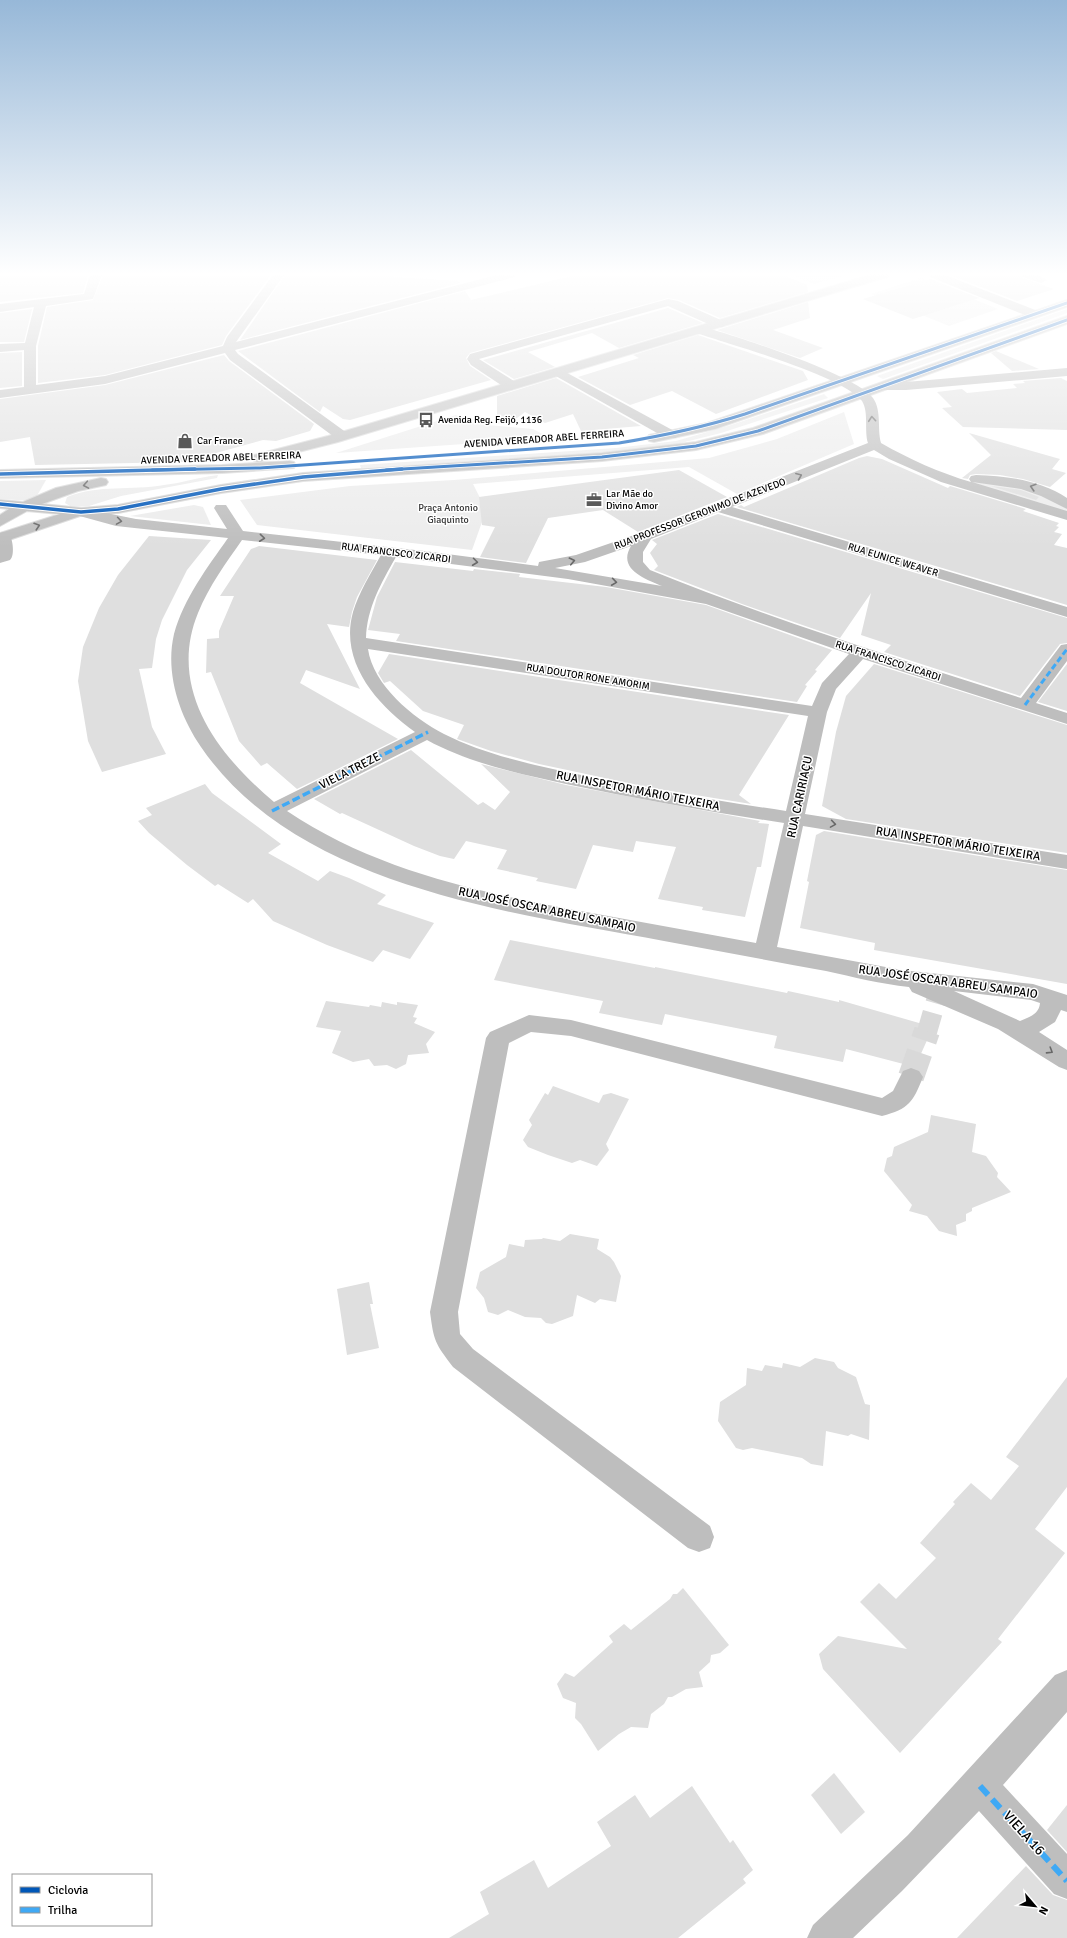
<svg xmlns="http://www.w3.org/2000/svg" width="1067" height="1938" font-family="Signika,sans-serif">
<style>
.green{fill:#ececec}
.building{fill:#dfdfdf}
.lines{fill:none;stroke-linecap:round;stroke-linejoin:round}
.minor-tunnel-far1{stroke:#d9d9d9;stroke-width:20;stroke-dasharray:20 10;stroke-linecap:butt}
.minor-tunnel{stroke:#d9d9d9;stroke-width:26;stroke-dasharray:26 13;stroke-linecap:butt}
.major-casing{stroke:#dbdbdb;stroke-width:2}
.minor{fill:#bebebe;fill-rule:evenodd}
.major{fill:#bebebe;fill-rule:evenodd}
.quiet-far2{stroke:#3fa9f5;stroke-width:3;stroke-dasharray:6 3;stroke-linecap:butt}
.quiet-far1{stroke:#3fa9f5;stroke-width:3.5;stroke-dasharray:8 3.5;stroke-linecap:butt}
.quiet{stroke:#3fa9f5;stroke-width:6;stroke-dasharray:12 6;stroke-linecap:butt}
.cycleway-far1-casing{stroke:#fff;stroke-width:4.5}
.cycleway-casing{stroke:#fff;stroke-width:5.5}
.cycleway-far1{stroke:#0057b8;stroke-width:3}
.cycleway{stroke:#0057b8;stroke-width:3.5}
.oneway{stroke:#686868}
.labels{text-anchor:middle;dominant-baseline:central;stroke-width:3;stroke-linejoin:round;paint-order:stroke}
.far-poi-label{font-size:10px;fill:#000;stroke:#fff;text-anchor:start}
.far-street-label{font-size:10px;fill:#000;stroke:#fff}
.far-park-label{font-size:10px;fill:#333;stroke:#fff}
.street-label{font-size:12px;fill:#000;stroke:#fff}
.near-street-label{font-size:14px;fill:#000;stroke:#fff}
</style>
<rect width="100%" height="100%" fill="#fff"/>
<g class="green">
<polygon points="791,275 847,275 814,284"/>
<polygon points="921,278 998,309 949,326 871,294"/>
<polygon points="1067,309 1067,313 883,379 877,376"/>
<polygon points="824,394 828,398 721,433 677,444 619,452 361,468 360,465 616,448 676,441 728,426"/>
<polygon points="844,412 854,444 737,494 689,467 473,484 483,504 482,522 472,550 257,525 240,500 350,486 454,480 709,458 777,439"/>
<polygon points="456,415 477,424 533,429 550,438 336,453"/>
<path d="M218 475 217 478 121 496 89 506 72 507 65 503 67 497C100 484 130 491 164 485 182 483 199 477 218 475Z"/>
<polygon points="46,480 34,501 0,499 0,481"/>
<path d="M968 482C1005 483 1036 486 1067 509V513Z"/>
<polygon points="194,505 203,507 211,525 130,516"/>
</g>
<g class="building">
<polygon points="0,275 88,275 83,293 0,302"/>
<polygon points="103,275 271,275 226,336 222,345 105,375 38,383 38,346 47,307 93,300"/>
<polygon points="285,275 368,275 458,281 460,283 240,340"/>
<polygon points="576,275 784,275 807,285 808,292 720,318 679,300 668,298 470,353 466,358 470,366 491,380 350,420 343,419 323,406 320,412 238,351 465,291 471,300"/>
<polygon points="950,275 1021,275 1023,278 1054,289 1017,301"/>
<polygon points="930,279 979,298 913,319 863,299"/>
<polygon points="808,302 810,318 773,330 823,348 800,358 717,330"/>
<polygon points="668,308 703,323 619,348 592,333 528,352 555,367 514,379 483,360"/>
<polygon points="32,309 24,342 0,342 0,313"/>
<polygon points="698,335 803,371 808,380 716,414 672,391 630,405 578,377 639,358 633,355"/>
<polygon points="996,351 1039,369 1012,371 991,353"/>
<polygon points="22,352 22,386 0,388 0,353"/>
<polygon points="224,355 229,361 314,424 310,431 276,441 263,440 183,462 35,465 30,437 0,442 0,399 105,385"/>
<polygon points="556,378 641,426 581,431 573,414 545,423 525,412 517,418 497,424 497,396"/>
<polygon points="1061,378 1067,381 1067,430 963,427 942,408 952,407 937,392 962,389 967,393 1017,388 1013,384 1025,383 1023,381"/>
<polygon points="969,433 1060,459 1052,469 1066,473 1050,487 1023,479 1000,475 976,474 970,475 968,479 962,478 991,455"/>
<polygon points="867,456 882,459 948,488 950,486 1026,509 1023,511 1059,523 1056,526 1059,527 1054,532 1062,534 1054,545 1067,548 1067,605 737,507 741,505 744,507 859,458"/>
<polygon points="679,470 727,497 638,532 603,510 548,518 526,563 480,557 495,527 482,525 479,497"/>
<polygon points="991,486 1021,490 1039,497 1036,500"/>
<polygon points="718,514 1067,618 1067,643 1060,644 1020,696 884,652 891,645 861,635 871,593 840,638 742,604 654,570 658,566 650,553 657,544 652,540"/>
<polygon points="149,536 211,540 187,570 162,620 156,639 152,668 139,669 152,727 166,754 102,772 88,741 78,681 83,647 99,608 118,575"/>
<polygon points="259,546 377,560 357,597 352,612 349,627 327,624 360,689 306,670 300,683 398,739 297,789 267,763 261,766 239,741 211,672 206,673 207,639 219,638 219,631 234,596 220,596 251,549"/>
<polygon points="395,562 473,571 474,569 520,574 519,577 606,587 706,605 832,650 815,670 817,671 805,685 807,686 797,702 396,641 400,634 368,630 377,597"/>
<polygon points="389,654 789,715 739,795 751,804 652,788 539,764 491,751 460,740 457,739 464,725 423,711 390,681 384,683 378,673"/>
<polygon points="874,664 1067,725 1067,853 846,819 822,806 836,732 846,696"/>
<polygon points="1067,664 1067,711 1038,702"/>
<polygon points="411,750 478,805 483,802 495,810 510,792 481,764 566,785 760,821 758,823 769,824 761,867 757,867 745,917 702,910 703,907 658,899 676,847 636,841 633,852 593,845 576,889 536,881 538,878 497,869 507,850 466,841 454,859 440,856 414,846 342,813 340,814 314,799"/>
<polygon points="205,784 212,793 281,844 268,853 318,881 330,871 349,878 386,895 377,904 434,923 410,959 383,950 373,962 327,945 273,921 253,899 248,903 218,884 215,886 187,865 149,833 138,821 152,815 146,808"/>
<polygon points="824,831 1067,870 1067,984 874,950 875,943 800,928 809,882 807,881 816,835"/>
<polygon points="510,940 655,968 655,967 787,993 788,991 839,1002 839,1000 933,1027 915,1067 846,1049 843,1062 774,1048 777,1036 665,1014 662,1025 599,1013 603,1001 494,980"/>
<polygon points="326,1001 369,1007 370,1005 381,1007 382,1002 397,1005 397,1002 418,1005 413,1017 417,1018 414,1023 435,1032 426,1044 429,1053 408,1055 406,1064 396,1069 387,1065 374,1066 369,1059 353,1062 332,1053 341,1031 316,1027"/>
<polygon points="553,1086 599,1103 603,1095 611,1093 629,1099 606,1144 609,1150 597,1166 580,1160 572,1163 548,1155 528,1147 523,1140 532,1125 529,1120 545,1093 548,1095"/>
<polygon points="931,1115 976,1124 972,1152 986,1156 998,1173 997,1177 1011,1192 972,1208 972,1211 966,1214 966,1221 956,1225 957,1236 939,1231 927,1216 909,1211 912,1205 884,1171 887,1158 892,1156 894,1147 928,1132"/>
<polygon points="570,1234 599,1239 597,1249 610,1257 614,1262 621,1276 616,1302 600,1299 595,1303 577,1295 573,1316 552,1324 546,1323 541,1318 525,1317 508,1310 498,1315 488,1312 484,1298 476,1288 480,1272 506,1257 509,1244 524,1247 525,1240 542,1239 543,1238 560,1241"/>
<polygon points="369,1282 373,1304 370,1304 379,1348 347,1355 337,1289"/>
<polygon points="815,1358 834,1362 838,1368 856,1377 865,1404 870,1405 869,1440 851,1434 848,1436 826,1431 823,1466 811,1464 802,1458 752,1448 743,1450 736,1448 718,1421 720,1402 746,1385 747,1368 762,1371 765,1365 782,1368 783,1363 800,1367"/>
<polygon points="1067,1377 1067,1487 1035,1529 1065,1553 998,1639 1002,1642 900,1753 823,1669 819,1654 838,1636 907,1649 860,1602 879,1583 896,1599 936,1558 920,1543 955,1504 953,1502 971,1483 991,1500 1019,1466 1006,1457"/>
<polygon points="683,1588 729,1645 720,1653 711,1655 710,1662 699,1672 703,1687 686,1689 672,1697 668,1697 664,1704 651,1714 648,1728 631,1727 619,1734 598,1751 581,1724 575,1718 576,1703 563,1698 557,1684 565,1673 574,1677 613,1642 609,1636 624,1624 631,1630 670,1599 673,1594 677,1594"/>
<polygon points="834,1773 865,1812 841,1834 811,1795"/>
<polygon points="692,1786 730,1843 733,1840 753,1870 743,1879 746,1883 678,1938 449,1938 489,1914 480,1892 534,1860 548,1888 611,1846 597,1822 635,1795 650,1818"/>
<polygon points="1067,1805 1067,1852 1047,1830"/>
<polygon points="1026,1866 1053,1895 1067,1900 1067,1938 957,1938"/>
</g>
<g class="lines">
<polyline class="minor-tunnel-far1" points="927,1032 938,994"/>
<polyline class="minor-tunnel" points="911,1077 927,1031"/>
<defs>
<g id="major">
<polygon points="870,275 888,275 887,277 338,442 259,462 254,461 252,458 254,455 328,436"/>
<polygon points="1067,300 1067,307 715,429 654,442 649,441 647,438 649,435 707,423"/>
<polygon points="1067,316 1067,324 763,434 696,450 602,461 303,481 221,493 118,513 80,516 0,543 0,533 60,514 27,511 0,526 0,515 9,509 0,508 0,500 23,502 56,488 101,478 106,479 108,482 106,485 78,491 42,504 81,508 118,505 221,485 303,473 602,453 696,442 753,428"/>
<polygon points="289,461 294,462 296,465 294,468 222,473 0,478 0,470 222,465"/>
</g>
</defs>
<use href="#major" class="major-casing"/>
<g class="minor">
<polygon points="90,275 102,275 93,299 46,306 36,346 36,385 105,376 223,346 227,337 273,275 284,275 236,342 497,275 516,275 515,277 235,350 238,354 347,433 349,436 347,439 337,439 230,360 225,353 105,384 0,398 0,390 24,387 24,350 0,352 0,344 25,343 34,307 0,312 0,304 84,294"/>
<polygon points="929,275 945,275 1038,311 1040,314 1038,317 1030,317 930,277"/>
<polygon points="1022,275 1038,275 1047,280 1041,283 1023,277"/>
<polygon points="668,299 678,301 723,321 725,324 723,327 715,327 668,306 479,359 517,383 518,386 512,390 507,389 471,365 467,359 470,354"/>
<path d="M700 326C733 335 855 374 873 398 882 411 877 429 881 443 909 459 940 473 971 482L969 479 971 476 976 475C1007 476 1040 480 1067 498V509L1041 496 1021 489 972 482 1067 511V520L941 482 889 459 874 450 732 507 1067 607V617L718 512 651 539 643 552V562L650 570C771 619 896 658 1021 698L1061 645 1067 644V661L1036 703 1067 713V724L863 659 836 689 827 712 805 814 1067 855V869L803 826 777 947 902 970 1033 984 1067 995V1012L1061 1010 1055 1022 1039 1032 1067 1050V1070L1059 1067 998 1029 912 992 909 987C881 984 853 977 826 971 772 961 718 951 664 941 509 912 297 887 201 747 179 715 165 673 174 634 184 598 207 568 228 538L116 526 76 515 74 512 76 509 81 508 136 519 227 529 214 508 216 505H226L243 531 424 551 538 566 539 562 576 555 640 533 868 443C864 431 869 412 862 401 843 376 729 344 696 333L694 330ZM242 540 381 555C371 573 359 592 353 612 339 662 377 705 415 732L274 802C218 755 167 689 198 613 209 586 226 563 242 540ZM631 546C617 569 645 579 662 586L555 568 585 562ZM396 557 568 579 706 604 849 654 822 683 812 706 366 638C367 608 381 583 396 557ZM368 649 808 716 786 811C714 800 643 789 572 773 528 764 484 754 444 734 413 718 373 685 368 649ZM427 740C469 763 519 774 566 784 638 799 711 812 784 823L756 943C700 933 643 922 586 912 482 893 376 871 287 811ZM954 991 1031 1000 1040 1003C1039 1014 1030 1017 1020 1021Z"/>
<polygon points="558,368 676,432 678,435 676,438 666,438 554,375 552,372 554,369"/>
<polygon points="1067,368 1067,376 906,390 886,390 880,386 886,382 906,382"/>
<path d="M4 532 9 534C13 539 15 556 10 560 7 561 3 562 0 563V533Z"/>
<path d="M529 1015 571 1020 882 1098 893 1091 903 1071 911 1068 919 1071 923 1077C913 1102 909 1109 882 1116L571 1036 531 1032 509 1043 458 1312 460 1334 473 1349 710 1526 714 1537 710 1548 699 1552 688 1548 453 1367C435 1343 434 1342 430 1312L486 1038 490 1032Z"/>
<polygon points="1067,1670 1067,1712 1003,1785 1067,1854 1067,1899 1054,1894 979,1811 902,1891 853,1938 807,1938 813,1925 908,1835 1055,1675"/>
</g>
<use href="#major" class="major"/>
<polyline class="quiet-far2" points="1025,705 1067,649"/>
<polyline class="quiet-far1" points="272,811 428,732"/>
<polyline class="quiet" points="980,1786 1067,1881"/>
<defs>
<g id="cycleway-far1">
<path d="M152 470 260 468 619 443C662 436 704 427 745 414L1067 303"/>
<polyline points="386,470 602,457 696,446 758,431 1067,320"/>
</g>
<g id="cycleway">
<polyline points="0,474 195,469"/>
<polyline points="0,504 81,512 118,509 221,489 303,477 402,469"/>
</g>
</defs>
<use href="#cycleway-far1" class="cycleway-far1-casing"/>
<use href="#cycleway" class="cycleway-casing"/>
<use href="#cycleway-far1" class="cycleway-far1"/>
<use href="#cycleway" class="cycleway"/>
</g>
<defs><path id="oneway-chevron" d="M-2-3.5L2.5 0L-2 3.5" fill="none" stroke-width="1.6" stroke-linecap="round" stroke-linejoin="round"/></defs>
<g class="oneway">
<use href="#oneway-chevron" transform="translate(872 419) rotate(-95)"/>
<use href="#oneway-chevron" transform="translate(799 476) rotate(-22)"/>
<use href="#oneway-chevron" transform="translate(86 485) rotate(170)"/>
<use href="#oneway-chevron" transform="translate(1033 487) rotate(-163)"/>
<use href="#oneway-chevron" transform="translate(119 521) rotate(9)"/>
<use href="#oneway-chevron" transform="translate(37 526) rotate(-18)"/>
<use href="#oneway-chevron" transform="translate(262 538) rotate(6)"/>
<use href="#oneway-chevron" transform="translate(572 561) rotate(-12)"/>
<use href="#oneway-chevron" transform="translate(475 562) rotate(7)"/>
<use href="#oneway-chevron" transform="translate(614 582) rotate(8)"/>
<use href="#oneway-chevron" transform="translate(833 824) rotate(9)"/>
<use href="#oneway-chevron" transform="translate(1050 1051) rotate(32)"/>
</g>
<linearGradient id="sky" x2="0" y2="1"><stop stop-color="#97b8d8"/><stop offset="0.5" stop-color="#fff"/><stop offset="1" stop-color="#fff" stop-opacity="0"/></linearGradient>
<rect width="1067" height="547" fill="url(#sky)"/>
<defs>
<symbol id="bus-bare" viewBox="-9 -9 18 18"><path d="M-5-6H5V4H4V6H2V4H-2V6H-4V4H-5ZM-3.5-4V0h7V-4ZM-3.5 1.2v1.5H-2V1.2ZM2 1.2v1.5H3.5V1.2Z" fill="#595959" stroke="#fff" stroke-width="2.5" paint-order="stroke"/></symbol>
<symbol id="shop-bare" viewBox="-9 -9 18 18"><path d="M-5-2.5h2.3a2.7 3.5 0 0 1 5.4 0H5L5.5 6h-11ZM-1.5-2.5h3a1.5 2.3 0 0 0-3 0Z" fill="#595959" stroke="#fff" stroke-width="2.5" paint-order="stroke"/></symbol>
<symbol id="office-bare" viewBox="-9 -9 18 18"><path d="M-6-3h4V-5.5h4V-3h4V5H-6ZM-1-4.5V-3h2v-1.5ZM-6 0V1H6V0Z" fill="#595959" stroke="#fff" stroke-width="2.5" paint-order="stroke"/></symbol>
</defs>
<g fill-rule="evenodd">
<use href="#bus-bare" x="415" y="409" width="22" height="22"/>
<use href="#shop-bare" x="174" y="430" width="22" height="22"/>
<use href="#office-bare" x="583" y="489" width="22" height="22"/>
</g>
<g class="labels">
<g class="far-poi-label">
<text x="438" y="420">Avenida Reg. Feijó, 1136</text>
<text x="197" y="441">Car France</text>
<text x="606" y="494">Lar Mãe do<tspan x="606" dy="12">Divino Amor</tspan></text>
</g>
<g class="far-street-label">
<text transform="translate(544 439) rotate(-4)">AVENIDA VEREADOR ABEL FERREIRA</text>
<text transform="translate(221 458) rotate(-2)">AVENIDA VEREADOR ABEL FERREIRA</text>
<text transform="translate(700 514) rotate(-21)">RUA PROFESSOR GERONIMO DE AZEVEDO</text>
<text transform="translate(396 553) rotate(7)">RUA FRANCISCO ZICARDI</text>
<text transform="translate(893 560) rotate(17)">RUA EUNICE WEAVER</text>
<text transform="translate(888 661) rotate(18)">RUA FRANCISCO ZICARDI</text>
<text transform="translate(588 677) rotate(9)">RUA DOUTOR RONE AMORIM</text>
</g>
<g class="far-park-label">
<text x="448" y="508">Praça Antonio<tspan x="448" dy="12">Giaquinto</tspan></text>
</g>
<g class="street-label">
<text transform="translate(350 771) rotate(-27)">VIELA TREZE</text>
<text transform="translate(638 791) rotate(11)">RUA INSPETOR MÁRIO TEIXEIRA</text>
<text transform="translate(800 797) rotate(-78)">RUA CARIRIAÇU</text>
<text transform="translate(958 844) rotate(9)">RUA INSPETOR MÁRIO TEIXEIRA</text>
<text transform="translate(547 910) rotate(12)">RUA JOSÉ OSCAR ABREU SAMPAIO</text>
<text transform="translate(948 982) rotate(8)">RUA JOSÉ OSCAR ABREU SAMPAIO</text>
</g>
<g class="near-street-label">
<text transform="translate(1024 1833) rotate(48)">VIELA 16</text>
</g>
</g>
<rect x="12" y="1874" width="140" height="52" fill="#ffffff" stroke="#999999"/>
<rect x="20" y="1887" width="20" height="6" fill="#0057b8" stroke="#999999"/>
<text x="48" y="1894" font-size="12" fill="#000000">Ciclovia</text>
<rect x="20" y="1907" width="20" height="6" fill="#3fa9f5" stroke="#999999"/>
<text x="48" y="1914" font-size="12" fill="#000000">Trilha</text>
<g transform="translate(1035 1906) rotate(118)" stroke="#ffffff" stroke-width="3" paint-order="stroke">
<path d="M0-3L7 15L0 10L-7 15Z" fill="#000000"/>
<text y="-6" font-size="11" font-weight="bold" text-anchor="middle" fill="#000000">N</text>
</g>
</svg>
